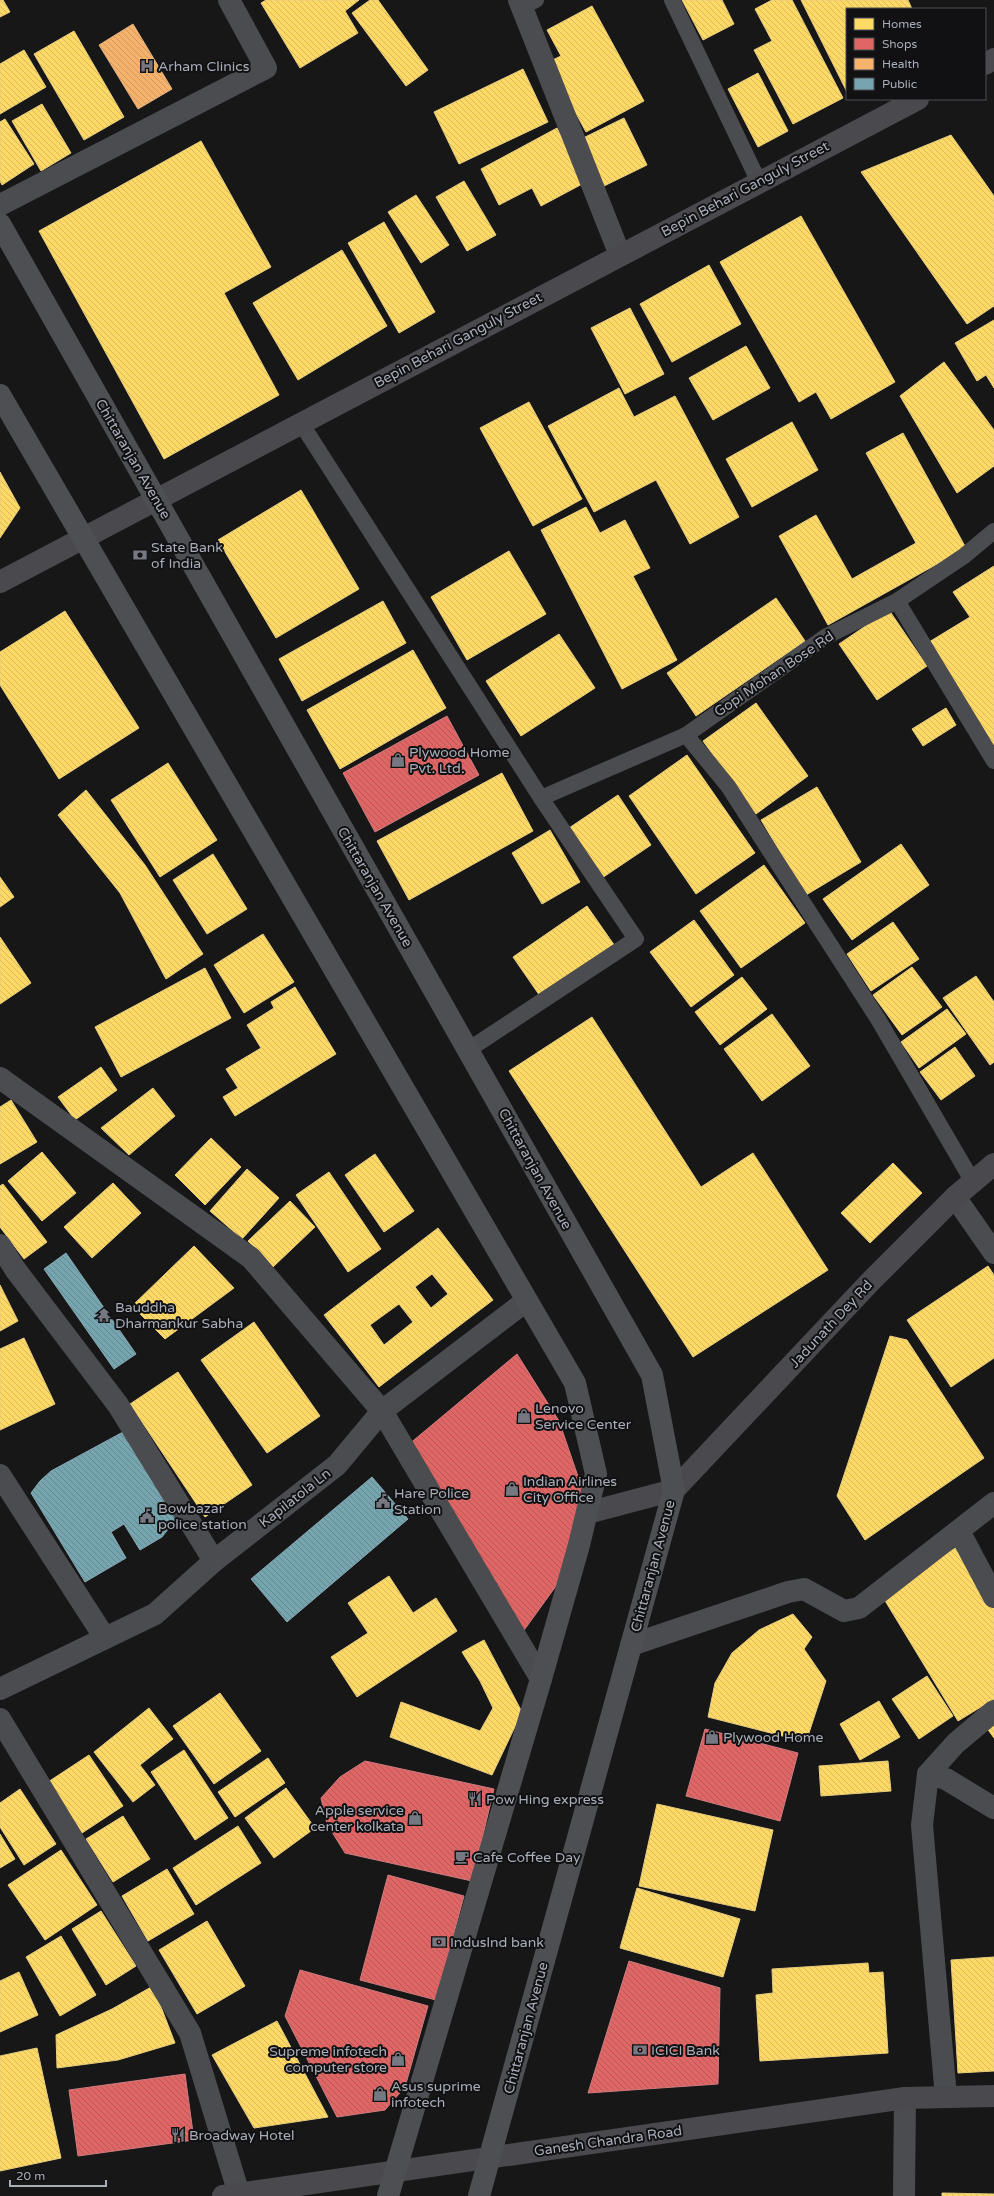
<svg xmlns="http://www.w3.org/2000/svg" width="994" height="2196" font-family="'Varela Round',sans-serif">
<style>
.homes{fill:url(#homes-back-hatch);stroke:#e5cc7f;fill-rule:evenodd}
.shops{fill:url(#shops-back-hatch);stroke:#cf7b7f}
.health{fill:url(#health-back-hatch);stroke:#dfb082}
.public{fill:url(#public-back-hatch);stroke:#85a7b2}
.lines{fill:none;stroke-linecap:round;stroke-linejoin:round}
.lane{stroke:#4b4c50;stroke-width:16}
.street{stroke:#4b4c50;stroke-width:22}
.secondary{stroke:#4a4a4e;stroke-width:22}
.primary{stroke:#4d4f52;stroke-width:22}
.labels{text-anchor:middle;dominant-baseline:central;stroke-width:4;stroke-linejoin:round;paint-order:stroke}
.poi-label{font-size:14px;fill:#a8adb8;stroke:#111113;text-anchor:start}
.street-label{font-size:14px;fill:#a8adb8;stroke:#111113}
</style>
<defs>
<pattern id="homes-back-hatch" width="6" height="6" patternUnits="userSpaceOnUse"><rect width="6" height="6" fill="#ffd966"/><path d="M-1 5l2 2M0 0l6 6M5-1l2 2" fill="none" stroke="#d6b85d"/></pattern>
<pattern id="shops-back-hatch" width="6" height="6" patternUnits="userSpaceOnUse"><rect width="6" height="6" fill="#e06666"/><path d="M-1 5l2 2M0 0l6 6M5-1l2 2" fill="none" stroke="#b45a5a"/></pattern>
<pattern id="health-back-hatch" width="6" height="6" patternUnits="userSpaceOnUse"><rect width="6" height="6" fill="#f6b26b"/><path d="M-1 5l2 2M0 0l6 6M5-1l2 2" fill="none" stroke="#cf9961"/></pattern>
<pattern id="public-back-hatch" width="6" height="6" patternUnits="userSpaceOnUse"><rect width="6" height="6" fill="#76a5af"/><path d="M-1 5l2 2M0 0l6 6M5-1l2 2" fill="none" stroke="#658991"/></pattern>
</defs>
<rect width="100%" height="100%" fill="#171717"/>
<g class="homes">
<polygon points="0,0 3,0 10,12 0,17"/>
<polygon points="266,0 359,0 345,11 358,33 300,68 261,3"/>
<polygon points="370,0 378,0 428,70 406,86 352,13"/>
<polygon points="682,0 722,0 734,24 703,40"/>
<polygon points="772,0 792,0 843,98 793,124 754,50 772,41 755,9"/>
<polygon points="801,0 908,0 912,9 847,9 847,92"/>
<polygon points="592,6 644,101 586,132 548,62 561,56 547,30"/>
<polygon points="74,31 124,117 84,140 34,54"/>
<polygon points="24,50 46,87 0,114 0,64"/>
<polygon points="523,69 548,122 459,164 434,112"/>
<polygon points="758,73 788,131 758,147 728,89"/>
<polygon points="42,104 71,153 41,171 12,121"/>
<polygon points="624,118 647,165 602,187 579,140"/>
<polygon points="5,119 34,164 2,185 0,181 0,122"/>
<polygon points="557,128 586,182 541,206 532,188 499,205 481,169"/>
<polygon points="951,135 994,196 994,306 967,324 861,172"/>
<polygon points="201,141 271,267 224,293 279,395 164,459 39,231"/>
<polygon points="464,181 496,235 467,251 436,197"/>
<polygon points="416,195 449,245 421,263 388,212"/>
<polygon points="801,216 895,382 831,419 816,392 799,402 720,262"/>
<polygon points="384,222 435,312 399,333 348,243"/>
<polygon points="342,250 387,326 298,380 253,303"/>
<polygon points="709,265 741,324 672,362 640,304"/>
<polygon points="630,308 664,374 625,394 591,328"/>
<polygon points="994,320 994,388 986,375 977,381 955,343"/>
<polygon points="746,346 770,388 713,420 689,378"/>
<polygon points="944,362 994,430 994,466 957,493 900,396"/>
<polygon points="619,388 634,417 675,396 739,517 690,544 656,480 594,512 548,426"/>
<polygon points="529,402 582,499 533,526 480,428"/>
<polygon points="792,422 818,470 752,507 726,459"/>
<polygon points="903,433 966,548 828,625 779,536 816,515 852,579 916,543 866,453"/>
<polygon points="0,472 20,508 0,538"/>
<polygon points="301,490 359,589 276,638 218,540"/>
<polygon points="586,507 600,533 625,520 650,568 633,576 677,660 622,689 541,530"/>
<polygon points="509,551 546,614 467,660 431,597"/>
<polygon points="994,566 994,749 929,642 970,617 953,592"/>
<polygon points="776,598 805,641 696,716 667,673"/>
<polygon points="383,601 406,643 302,701 279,659"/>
<polygon points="889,610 927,666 877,700 839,644"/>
<polygon points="65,611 139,728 59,779 0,685 0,652"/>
<polygon points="559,634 595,688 521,736 486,681"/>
<polygon points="413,650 446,708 340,769 307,710"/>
<polygon points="756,703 808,776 756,814 703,741"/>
<polygon points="946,708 956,725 923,746 912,729"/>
<polygon points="687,755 755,853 696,894 629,796"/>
<polygon points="168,763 217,840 160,877 111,800"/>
<polygon points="502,773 533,831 409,900 377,841"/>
<polygon points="817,787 861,862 806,895 761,820"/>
<polygon points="86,790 145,865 203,954 166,979 120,893 58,815"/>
<polygon points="618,795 651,845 602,878 569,828"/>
<polygon points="550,830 580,882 542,904 512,853"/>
<polygon points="901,844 929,885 852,940 823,899"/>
<polygon points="213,854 247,909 207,934 173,880"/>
<polygon points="764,865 805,923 741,968 700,911"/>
<polygon points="0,877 14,897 0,907"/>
<polygon points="587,906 617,949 542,999 513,957"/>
<polygon points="694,920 734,975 691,1007 650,952"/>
<polygon points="893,922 919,959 871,991 847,954"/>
<polygon points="263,934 294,982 244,1013 214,965"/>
<polygon points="0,937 31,983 0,1004"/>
<polygon points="912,967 942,1007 902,1035 873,995"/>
<polygon points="205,968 231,1018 121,1077 95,1027"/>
<polygon points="976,976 994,1002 994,1062 990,1065 943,998"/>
<polygon points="742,977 767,1009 720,1045 695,1012"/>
<polygon points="295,987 336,1054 235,1116 223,1097 238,1088 226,1069 261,1048 247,1025 274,1008 271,1002"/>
<polygon points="947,1009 966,1034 919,1068 901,1042"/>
<polygon points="772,1014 810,1066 762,1101 724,1049"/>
<polygon points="592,1017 701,1187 753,1153 828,1270 693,1357 509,1071"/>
<polygon points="955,1047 975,1076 941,1100 920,1072"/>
<polygon points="101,1067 117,1090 75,1120 58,1097"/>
<polygon points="153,1088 175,1116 129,1155 101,1128"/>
<polygon points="11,1100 37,1142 0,1164 0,1107"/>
<polygon points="211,1138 241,1167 205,1205 175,1175"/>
<polygon points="42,1152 76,1193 42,1221 8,1181"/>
<polygon points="375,1154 414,1211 384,1232 345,1175"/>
<polygon points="893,1163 922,1193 870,1243 841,1213"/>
<polygon points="247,1169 279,1198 242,1239 210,1211"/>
<polygon points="329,1172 381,1249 348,1272 296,1195"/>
<polygon points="113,1183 141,1213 92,1258 64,1227"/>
<polygon points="3,1184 47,1242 24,1259 0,1227 0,1186"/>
<polygon points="290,1201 315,1227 273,1267 248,1241"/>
<path d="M438 1228 493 1300 379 1387 324 1315ZM432 1274 448 1294 431 1308 415 1287ZM399 1304 413 1322 384 1345 370 1325Z"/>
<polygon points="194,1246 234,1288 165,1339 132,1306"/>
<polygon points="988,1266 994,1275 994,1358 951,1387 907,1320"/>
<polygon points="0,1285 18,1321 0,1331"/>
<polygon points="254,1322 320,1416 267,1453 201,1360"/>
<polygon points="890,1336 907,1340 984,1458 865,1540 837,1496"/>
<polygon points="24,1338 55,1404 0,1430 0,1349"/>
<polygon points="178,1372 252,1485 205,1517 130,1404"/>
<polygon points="957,1547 994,1608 994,1699 958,1721 881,1594"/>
<polygon points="389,1576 413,1613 436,1598 457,1631 357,1697 331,1657 368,1633 348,1603"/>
<polygon points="793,1614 812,1637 804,1649 826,1681 806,1742 708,1717 715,1683 732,1653 759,1630"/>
<polygon points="484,1640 522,1712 492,1775 390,1737 401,1702 480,1731 493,1708 480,1681 462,1652"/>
<polygon points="927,1676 953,1716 919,1739 892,1699"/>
<polygon points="220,1693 261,1751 214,1784 173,1726"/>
<polygon points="879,1701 900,1737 860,1760 840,1724"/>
<polygon points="149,1708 173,1739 140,1765 155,1785 133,1802 94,1752"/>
<polygon points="994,1721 994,1738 986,1727"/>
<polygon points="184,1750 228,1818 195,1840 151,1772"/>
<polygon points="89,1755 123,1806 82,1833 48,1782"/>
<polygon points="268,1758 285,1783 235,1817 218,1792"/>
<polygon points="888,1761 891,1791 821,1796 819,1766"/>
<polygon points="286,1788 315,1828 274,1858 245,1818"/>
<polygon points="20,1789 56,1844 24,1865 0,1827 0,1803"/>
<polygon points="657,1804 773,1830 755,1911 639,1886"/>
<polygon points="123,1816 150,1859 113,1882 86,1839"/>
<polygon points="238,1826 261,1863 196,1905 173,1868"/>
<polygon points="0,1834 15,1859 0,1868"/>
<polygon points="61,1850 97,1905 45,1940 8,1885"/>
<polygon points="167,1869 194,1914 148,1941 122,1896"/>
<polygon points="637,1888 740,1919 723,1977 620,1948"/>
<polygon points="101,1911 136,1966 106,1985 72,1929"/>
<polygon points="207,1921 245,1986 197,2014 159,1950"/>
<polygon points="61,1936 96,1995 60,2016 26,1957"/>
<polygon points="994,1957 994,2071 958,2073 951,1960"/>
<polygon points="868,1963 869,1973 883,1972 888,2053 760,2061 756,1995 773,1993 772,1969"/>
<polygon points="19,1972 38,2015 0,2032 0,1981"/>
<polygon points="153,1986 175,2043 118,2060 57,2068 56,2035 112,2009"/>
<polygon points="277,2021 328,2117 254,2128 212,2055"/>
<polygon points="37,2048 61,2158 0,2171 0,2056"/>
<polygon points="942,2193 994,2194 994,2196 942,2196"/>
</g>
<g class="shops">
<polygon points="447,716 479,775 375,832 343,773"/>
<polygon points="517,1354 559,1421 583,1491 564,1575 522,1633 408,1445"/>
<polygon points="705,1729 798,1753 780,1821 686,1796"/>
<polygon points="365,1761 494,1789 472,1881 345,1853 327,1824 321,1798 340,1777"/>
<polygon points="388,1875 464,1896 436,2000 360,1980"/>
<polygon points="629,1961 720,1988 718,2084 588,2093"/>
<polygon points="300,1970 428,2006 405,2087 385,2110 337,2117 285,2016"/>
<polygon points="185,2074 194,2140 78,2156 69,2090"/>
</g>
<polygon class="health" points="133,24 172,89 138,109 99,45"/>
<g class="public">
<polygon points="66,1253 136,1354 114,1369 44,1269"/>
<polygon points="123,1432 179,1515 162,1537 140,1550 124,1524 111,1532 126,1558 85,1582 31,1493 40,1481 51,1471"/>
<polygon points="372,1477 408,1519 287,1622 251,1579"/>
</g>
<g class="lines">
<g class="lane">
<polyline points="672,0 759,182"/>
<polyline points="521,7 536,0"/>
<polyline points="301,423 541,798 636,939 468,1050"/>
<polyline points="897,601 994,761"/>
<polyline points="686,735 728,786 878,1019 973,1182"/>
<polyline points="541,798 686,735 825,637 897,601 964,556 994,531"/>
</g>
<g class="street">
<polyline points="519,0 620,255"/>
<polyline points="0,205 266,68 229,0"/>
<polyline points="0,1078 251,1258 382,1411 541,1679"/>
<polyline points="955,1197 994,1253"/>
<polyline points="0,1245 15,1269 118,1405 214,1561"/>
<polyline points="0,1475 105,1638"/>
<polyline points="959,1531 994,1597"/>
<polyline points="631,1645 788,1592 804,1589 844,1611 859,1608 994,1503"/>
<polyline points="0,1689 155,1614 214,1561 337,1465 382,1411 526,1301"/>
<polyline points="0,1719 190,2033 239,2194"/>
<polyline points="928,1774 946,1779 994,1808"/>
<polyline points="946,2097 922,1825 928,1774 956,1743 994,1711"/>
<polyline points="904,2196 905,2098"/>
</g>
<g class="secondary">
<polyline points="985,64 994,59"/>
<polyline points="0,582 918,99"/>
<polyline points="587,1513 674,1490 870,1282 955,1197 994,1164"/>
<polyline points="223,2196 905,2098 994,2096"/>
</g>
<g class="primary">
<polyline points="0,224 652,1375 674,1490 479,2196"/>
<polyline points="0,395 575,1383 596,1474 579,1545 541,1679 388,2196"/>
</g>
</g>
<defs>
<symbol id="hospital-bare" viewBox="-9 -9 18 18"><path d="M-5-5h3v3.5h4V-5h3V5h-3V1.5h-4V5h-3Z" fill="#757880" stroke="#111113" stroke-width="2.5" paint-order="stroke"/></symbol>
<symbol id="bank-bare" viewBox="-9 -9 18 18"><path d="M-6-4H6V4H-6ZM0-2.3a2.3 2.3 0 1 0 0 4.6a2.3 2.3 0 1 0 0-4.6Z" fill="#757880" stroke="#111113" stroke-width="2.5" paint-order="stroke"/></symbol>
<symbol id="shop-bare" viewBox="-9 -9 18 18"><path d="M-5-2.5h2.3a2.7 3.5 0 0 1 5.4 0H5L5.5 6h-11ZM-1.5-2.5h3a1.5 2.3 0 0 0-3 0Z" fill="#757880" stroke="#111113" stroke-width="2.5" paint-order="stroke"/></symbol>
<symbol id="temple-bare" viewBox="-9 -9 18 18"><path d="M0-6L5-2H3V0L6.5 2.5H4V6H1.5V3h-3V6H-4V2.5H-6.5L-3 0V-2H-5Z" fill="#757880" stroke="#111113" stroke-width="2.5" paint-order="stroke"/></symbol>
<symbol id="civic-bare" viewBox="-9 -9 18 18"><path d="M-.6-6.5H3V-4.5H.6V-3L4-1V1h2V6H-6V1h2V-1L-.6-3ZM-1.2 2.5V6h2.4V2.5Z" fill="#757880" stroke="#111113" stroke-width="2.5" paint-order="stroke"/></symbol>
<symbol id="restaurant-bare" viewBox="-9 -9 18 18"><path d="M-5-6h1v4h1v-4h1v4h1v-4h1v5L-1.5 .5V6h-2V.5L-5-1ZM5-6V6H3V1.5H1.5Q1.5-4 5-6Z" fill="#757880" stroke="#111113" stroke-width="2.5" paint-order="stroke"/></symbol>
<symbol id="cafe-bare" viewBox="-9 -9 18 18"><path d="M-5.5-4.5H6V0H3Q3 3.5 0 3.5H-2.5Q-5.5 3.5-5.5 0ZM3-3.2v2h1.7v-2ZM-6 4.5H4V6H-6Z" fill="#757880" stroke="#111113" stroke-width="2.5" paint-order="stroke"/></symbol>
</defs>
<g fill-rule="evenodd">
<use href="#hospital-bare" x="137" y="56" width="20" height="20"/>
<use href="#bank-bare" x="130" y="545" width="20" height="20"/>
<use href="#shop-bare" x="388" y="750" width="20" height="20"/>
<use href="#temple-bare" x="94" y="1305" width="20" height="20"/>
<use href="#shop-bare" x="514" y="1406" width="20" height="20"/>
<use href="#shop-bare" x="502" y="1479" width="20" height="20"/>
<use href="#civic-bare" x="373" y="1491" width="20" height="20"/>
<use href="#civic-bare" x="137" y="1506" width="20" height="20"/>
<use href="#shop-bare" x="702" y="1727" width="20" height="20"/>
<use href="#restaurant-bare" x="465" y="1789" width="20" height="20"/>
<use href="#shop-bare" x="405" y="1808" width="20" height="20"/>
<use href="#cafe-bare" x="452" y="1847" width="20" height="20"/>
<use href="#bank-bare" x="429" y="1932" width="20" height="20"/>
<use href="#bank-bare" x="630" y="2040" width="20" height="20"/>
<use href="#shop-bare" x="388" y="2049" width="20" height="20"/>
<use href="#shop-bare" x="370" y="2084" width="20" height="20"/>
<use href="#restaurant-bare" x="168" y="2125" width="20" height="20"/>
</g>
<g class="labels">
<g class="poi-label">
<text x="158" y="66">Arham Clinics</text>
<text x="151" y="547">State Bank<tspan x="151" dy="16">of India</tspan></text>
<text x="409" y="752">Plywood Home<tspan x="409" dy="16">Pvt. Ltd.</tspan></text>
<text x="115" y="1307">Bauddha<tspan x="115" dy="16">Dharmankur Sabha</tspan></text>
<text x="535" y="1408">Lenovo<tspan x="535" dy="16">Service Center</tspan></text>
<text x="523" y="1481">Indian Airlines<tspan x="523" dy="16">City Office</tspan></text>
<text x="394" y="1493">Hare Police<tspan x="394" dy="16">Station</tspan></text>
<text x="158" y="1508">Bowbazar<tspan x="158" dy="16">police station</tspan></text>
<text x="723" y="1737">Plywood Home</text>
<text x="486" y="1799">Pow Hing express</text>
<text x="404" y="1810" text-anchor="end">Apple service<tspan x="404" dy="16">center kolkata</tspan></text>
<text x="473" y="1857">Cafe Coffee Day</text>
<text x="450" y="1942">Induslnd bank</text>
<text x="651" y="2050">ICICI Bank</text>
<text x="387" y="2051" text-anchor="end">Supreme infotech<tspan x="387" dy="16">computer store</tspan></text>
<text x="391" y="2086">Asus suprime<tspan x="391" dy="16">infotech</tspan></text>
<text x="189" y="2135">Broadway Hotel</text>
</g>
<g class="street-label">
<text transform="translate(745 189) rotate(-28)">Bepin Behari Ganguly Street</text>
<text transform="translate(458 340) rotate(-28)">Bepin Behari Ganguly Street</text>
<text transform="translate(133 459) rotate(60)">Chittaranjan Avenue</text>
<text transform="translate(774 674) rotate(-34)">Gopi Mohan Bose Rd</text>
<text transform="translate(375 887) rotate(60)">Chittaranjan Avenue</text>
<text transform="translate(535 1169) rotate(61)">Chittaranjan Avenue</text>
<text transform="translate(831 1324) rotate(-47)">Jadunath Dey Rd</text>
<text transform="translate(295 1498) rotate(-38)">Kapilatola Ln</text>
<text transform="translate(653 1566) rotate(-75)">Chittaranjan Avenue</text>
<text transform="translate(526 2028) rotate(-75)">Chittaranjan Avenue</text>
<text transform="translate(608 2141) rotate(-8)">Ganesh Chandra Road</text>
</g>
</g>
<rect x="846" y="8" width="140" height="92" fill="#111113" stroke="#4d4f55"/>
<rect x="854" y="18" width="20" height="12" fill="#ffd966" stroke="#4d4f55"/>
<text x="882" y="28" font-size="12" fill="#a8adb8">Homes</text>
<rect x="854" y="38" width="20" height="12" fill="#e06666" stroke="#4d4f55"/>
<text x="882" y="48" font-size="12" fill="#a8adb8">Shops</text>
<rect x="854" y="58" width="20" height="12" fill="#f6b26b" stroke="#4d4f55"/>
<text x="882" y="68" font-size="12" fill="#a8adb8">Health</text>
<rect x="854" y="78" width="20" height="12" fill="#76a5af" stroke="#4d4f55"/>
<text x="882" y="88" font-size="12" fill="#a8adb8">Public</text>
<path d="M10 2180v6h96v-6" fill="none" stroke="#a8adb8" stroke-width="2"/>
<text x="16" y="2180" font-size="12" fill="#a8adb8" stroke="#111113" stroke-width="3" paint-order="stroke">20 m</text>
</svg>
